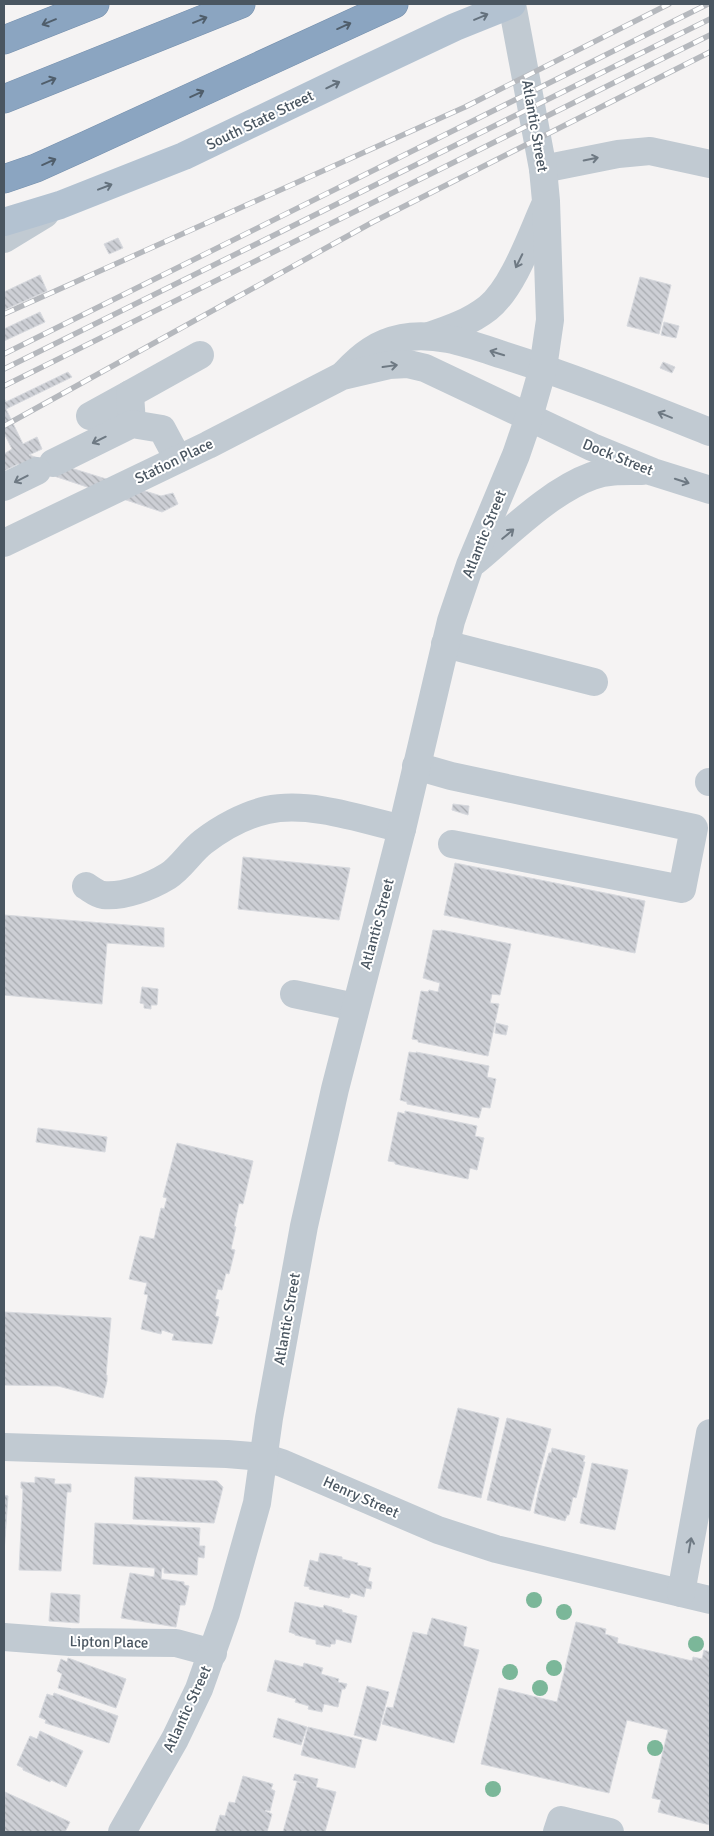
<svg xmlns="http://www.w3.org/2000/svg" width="714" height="1836" font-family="Signika,sans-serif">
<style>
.building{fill:url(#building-back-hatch);stroke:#d7d9de}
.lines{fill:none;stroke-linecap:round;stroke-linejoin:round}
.highway-casing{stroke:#7690ad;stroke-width:29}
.minor{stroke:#c1cad2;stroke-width:28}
.major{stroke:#b3c2d1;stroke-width:28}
.highway{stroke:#8ba5c1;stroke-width:28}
.rail-casing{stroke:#b5b8bd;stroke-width:5.5}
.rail{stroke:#fff;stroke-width:4;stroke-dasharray:11;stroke-linecap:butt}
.tree{fill:#7bb799}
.oneway{stroke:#64717d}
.oneway2{stroke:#505e6b}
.oneway3{stroke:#6e7983}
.labels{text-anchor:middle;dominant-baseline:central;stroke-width:4;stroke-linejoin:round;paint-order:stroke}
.street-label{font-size:15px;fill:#4a5661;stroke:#fff}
</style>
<defs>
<pattern id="building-back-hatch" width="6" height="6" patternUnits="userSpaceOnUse" patternTransform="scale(1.25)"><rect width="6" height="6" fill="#cdcfd5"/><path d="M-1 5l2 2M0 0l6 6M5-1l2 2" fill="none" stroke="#a8abb0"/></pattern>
</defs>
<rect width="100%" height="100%" fill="#f5f3f3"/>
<g class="building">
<polygon points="118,238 123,248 109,254 104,244"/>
<polygon points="40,275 47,291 4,310 4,292"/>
<polygon points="640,277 671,285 659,334 627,326"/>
<polygon points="40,312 45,322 4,341 4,329"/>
<polygon points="664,322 679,326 676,338 661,335"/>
<polygon points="663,362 675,367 672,373 660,368"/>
<polygon points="68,372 72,377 6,409 23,444 37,437 42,449 29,455 161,496 173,493 178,504 162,512 18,464 4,471 4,454 12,449 4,433 4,398 6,402"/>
<polygon points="453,804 469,806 468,815 452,810"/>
<polygon points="243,857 350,868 339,920 238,909"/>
<polygon points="455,863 645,901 635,953 444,915"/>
<polygon points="4,915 164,928 164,947 107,943 102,1004 4,995"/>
<polygon points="433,930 441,931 441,930 511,944 500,995 492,994 490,1003 499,1004 488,1056 418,1042 418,1040 412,1039 421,991 428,992 429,990 438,992 440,983 423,978"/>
<polygon points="142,987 158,989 157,1005 151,1005 151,1009 144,1008 144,1004 140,1003"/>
<polygon points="496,1023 508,1026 506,1035 495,1033"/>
<polygon points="409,1052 416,1053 416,1052 489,1066 487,1077 496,1079 490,1108 482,1107 479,1118 407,1104 407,1102 400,1100"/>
<polygon points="405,1111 477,1126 475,1136 484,1138 477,1170 470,1168 468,1179 395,1164 395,1162 388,1161 398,1112 405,1114"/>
<polygon points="38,1128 107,1137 105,1152 36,1142"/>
<polygon points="177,1143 253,1161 243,1204 239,1203 234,1226 236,1227 231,1249 235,1250 229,1274 226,1273 222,1290 218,1289 215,1299 219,1300 215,1316 219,1317 212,1344 172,1340 174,1334 162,1330 161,1334 141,1329 148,1295 144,1294 147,1283 129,1279 140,1236 154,1239 161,1208 164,1209 167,1198 163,1197"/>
<polygon points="4,1312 111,1318 106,1375 107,1375 107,1381 103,1398 58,1386 4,1385"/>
<polygon points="458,1408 499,1418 481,1498 438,1488"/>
<polygon points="507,1418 551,1429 530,1511 487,1500"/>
<polygon points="552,1448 585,1456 583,1462 585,1462 576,1498 573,1497 569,1515 567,1515 565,1521 534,1513 539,1488 549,1453 551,1453"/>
<polygon points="592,1463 628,1470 615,1530 580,1523"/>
<polygon points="35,1477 55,1479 54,1484 71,1484 71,1492 67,1492 61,1571 19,1570 23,1489 21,1488 21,1482 35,1483"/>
<polygon points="135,1477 217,1481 223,1487 214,1523 133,1519"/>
<polygon points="4,1495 8,1496 4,1553"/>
<polygon points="95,1523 200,1528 199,1546 205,1546 204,1558 198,1557 197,1575 164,1573 164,1568 162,1568 161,1579 184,1582 184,1585 189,1586 185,1605 180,1605 176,1627 121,1618 130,1573 154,1577 155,1568 93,1564"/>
<polygon points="320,1553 342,1557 342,1559 358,1563 357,1565 371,1568 368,1581 372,1582 371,1589 366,1588 364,1597 351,1593 349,1598 309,1589 310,1587 304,1586 310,1560 318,1562"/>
<polygon points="51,1593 80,1595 79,1623 49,1621"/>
<polygon points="295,1602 323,1608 324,1605 342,1610 342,1612 357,1616 351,1643 336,1639 335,1644 331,1644 330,1647 316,1644 316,1640 295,1635 295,1634 289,1632"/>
<polygon points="432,1618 467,1627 463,1646 479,1650 454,1743 382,1724 387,1707 393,1708 413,1632 427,1635"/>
<polygon points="576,1622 606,1629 605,1634 618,1638 617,1643 692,1661 693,1657 702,1659 704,1650 710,1652 710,1825 658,1812 661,1800 652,1798 668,1730 627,1720 609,1793 481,1764 499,1688 557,1702"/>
<polygon points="68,1658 126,1679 116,1708 58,1688 62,1674 57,1671 61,1659 67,1662"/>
<polygon points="275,1660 303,1667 304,1663 323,1668 321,1674 339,1679 338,1682 347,1684 345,1689 342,1689 338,1707 324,1704 322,1712 308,1709 309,1706 295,1702 296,1699 267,1691"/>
<polygon points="367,1686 389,1692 376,1741 354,1735"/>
<polygon points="54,1693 118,1716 109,1743 45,1723 46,1720 39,1717 47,1694 53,1696"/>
<polygon points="278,1718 307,1727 301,1745 273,1737"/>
<polygon points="308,1727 362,1740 355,1768 301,1755"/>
<polygon points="40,1731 83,1751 66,1787 51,1780 50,1782 23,1770 23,1768 17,1765 30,1736 37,1739"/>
<polygon points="295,1774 318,1779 316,1787 336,1792 325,1832 283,1832 297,1782 304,1783 293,1780"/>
<polygon points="243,1776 273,1784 271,1789 275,1791 270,1811 266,1810 265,1811 272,1814 267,1832 215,1832 220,1815 225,1816 229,1802 235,1803"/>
<polygon points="5,1792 70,1822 65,1832 4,1832"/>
</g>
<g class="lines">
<defs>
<g id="highway">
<polyline points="4,40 95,4"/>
<polyline points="4,99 241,4"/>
<polyline points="4,179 36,168 87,145 394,4"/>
</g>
</defs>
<use href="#highway" class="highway-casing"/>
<g class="minor">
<polyline points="543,169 618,154 650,151 710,164"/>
<polyline points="4,239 45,214"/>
<path d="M429 336C450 329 470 322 488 308 513 288 531 236 544 207"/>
<path d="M345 373C362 355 377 343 402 338 435 331 472 345 503 355 573 377 642 405 710 432"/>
<polyline points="90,416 130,394"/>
<polyline points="132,424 130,394 200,355"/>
<polyline points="53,463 132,424 162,429 178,459"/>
<polyline points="4,487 37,471"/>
<polyline points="4,543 208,445 342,376 389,365 408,364 425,368 592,447 653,472 710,490"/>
<path d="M474 562C508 534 550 491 592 476 608 470 625 471 642 471"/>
<polyline points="445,644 594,682"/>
<polyline points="416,766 451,776 694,828 682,889 452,844"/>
<polyline points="709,782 710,782"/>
<path d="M86 886C91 889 97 894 103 895 124 897 150 887 168 876 181 868 190 852 203 842 221 828 245 815 267 810 309 801 361 819 402 829"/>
<polyline points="294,994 355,1007"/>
<polyline points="4,1447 227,1454 263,1457 282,1463 438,1530 496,1549 710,1600"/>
<polyline points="681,1593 710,1433"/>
<polyline points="4,1637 70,1642 176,1643 213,1653"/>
<polyline points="122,1832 175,1739 199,1689 226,1613 257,1503 269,1418 304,1226 335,1089 402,829 451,621 470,565 516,455 529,417 543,368 550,320 546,201 543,169 512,4"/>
<polyline points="557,1832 561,1820 610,1832"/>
</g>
<polyline class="major" points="4,222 60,205 184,156 351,76 455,27 512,4"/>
<use href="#highway" class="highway"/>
<defs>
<g id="rail">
<polyline points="4,314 465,107 669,4"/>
<polyline points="4,354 708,4"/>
<polyline points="4,369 710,19"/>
<polyline points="4,386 710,35"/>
<polyline points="4,426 373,222 710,52"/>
</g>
</defs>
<use href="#rail" class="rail-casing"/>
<use href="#rail" class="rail"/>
</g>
<g class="tree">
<circle cx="534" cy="1600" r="8"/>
<circle cx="564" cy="1612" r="8"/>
<circle cx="696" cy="1644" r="8"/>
<circle cx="554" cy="1668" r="8"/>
<circle cx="510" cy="1672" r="8"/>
<circle cx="540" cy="1688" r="8"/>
<circle cx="655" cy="1748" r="8"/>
<circle cx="493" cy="1789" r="8"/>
</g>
<defs><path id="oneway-shaft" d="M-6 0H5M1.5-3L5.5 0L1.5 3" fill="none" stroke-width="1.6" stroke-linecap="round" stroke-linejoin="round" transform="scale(1.25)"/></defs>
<g class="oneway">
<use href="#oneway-shaft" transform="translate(481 17) rotate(-23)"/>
<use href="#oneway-shaft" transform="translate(333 85) rotate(-26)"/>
<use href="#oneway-shaft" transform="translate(105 187) rotate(-21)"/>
</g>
<g class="oneway2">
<use href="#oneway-shaft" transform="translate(200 20) rotate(-22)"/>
<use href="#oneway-shaft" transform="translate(49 22) rotate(158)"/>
<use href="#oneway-shaft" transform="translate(344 26) rotate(-24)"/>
<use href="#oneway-shaft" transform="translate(49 81) rotate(-22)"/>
<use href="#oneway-shaft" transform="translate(197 94) rotate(-25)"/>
<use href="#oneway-shaft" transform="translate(49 162) rotate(-24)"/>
</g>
<g class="oneway3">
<use href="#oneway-shaft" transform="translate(591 159) rotate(-12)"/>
<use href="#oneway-shaft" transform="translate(519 261) rotate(116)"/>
<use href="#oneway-shaft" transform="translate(497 353) rotate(-163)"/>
<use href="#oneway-shaft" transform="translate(390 366) rotate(-8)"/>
<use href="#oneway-shaft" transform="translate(665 415) rotate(-158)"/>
<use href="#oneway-shaft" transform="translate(99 440) rotate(154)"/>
<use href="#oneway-shaft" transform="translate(21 479) rotate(153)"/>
<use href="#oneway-shaft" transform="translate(682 481) rotate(18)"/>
<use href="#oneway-shaft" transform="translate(508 534) rotate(-40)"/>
<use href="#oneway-shaft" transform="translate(690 1545) rotate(-80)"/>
</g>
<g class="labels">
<g class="street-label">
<text transform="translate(260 120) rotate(-26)">South State Street</text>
<text transform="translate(535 126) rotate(80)">Atlantic Street</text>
<text transform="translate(618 457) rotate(22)">Dock Street</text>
<text transform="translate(174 461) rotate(-26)">Station Place</text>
<text transform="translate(484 534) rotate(-68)">Atlantic Street</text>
<text transform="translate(377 924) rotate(-75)">Atlantic Street</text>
<text transform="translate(287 1319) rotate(-80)">Atlantic Street</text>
<text transform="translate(361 1497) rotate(24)">Henry Street</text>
<text transform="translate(109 1642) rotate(1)">Lipton Place</text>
<text transform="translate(187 1709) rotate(-65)">Atlantic Street</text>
</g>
</g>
<rect width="714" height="1836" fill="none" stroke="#4a5661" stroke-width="10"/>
</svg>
